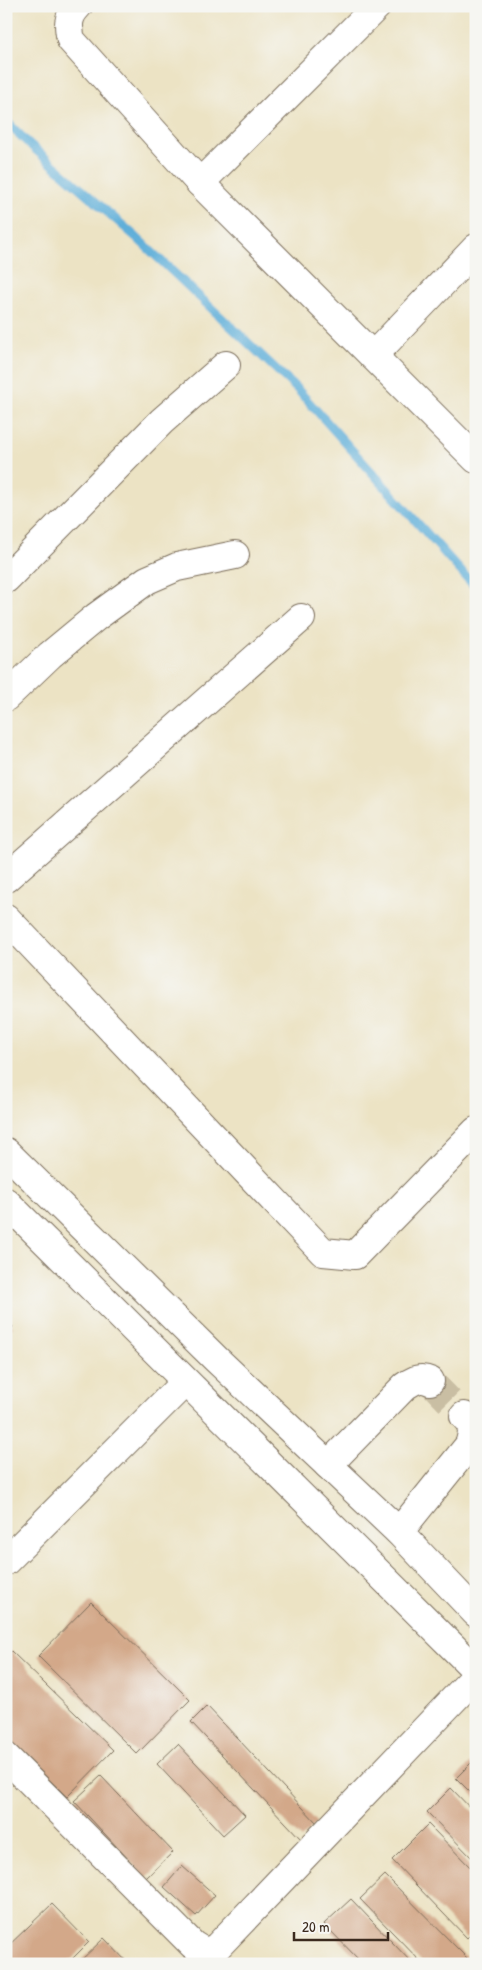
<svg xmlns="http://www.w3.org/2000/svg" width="482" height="1970" font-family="'Patrick Hand',sans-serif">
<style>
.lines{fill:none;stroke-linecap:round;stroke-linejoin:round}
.stream{stroke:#5fafd9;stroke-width:9}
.building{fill:#d3a889}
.minor-tunnel{stroke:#c9bea3;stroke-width:28;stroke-dasharray:28 14;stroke-linecap:butt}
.minor-casing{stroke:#796b58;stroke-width:30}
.minor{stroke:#fff;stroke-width:28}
</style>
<rect width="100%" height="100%" fill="#f6f6f2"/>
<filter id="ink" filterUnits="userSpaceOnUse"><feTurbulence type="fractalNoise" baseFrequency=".02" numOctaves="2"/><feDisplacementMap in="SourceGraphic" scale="10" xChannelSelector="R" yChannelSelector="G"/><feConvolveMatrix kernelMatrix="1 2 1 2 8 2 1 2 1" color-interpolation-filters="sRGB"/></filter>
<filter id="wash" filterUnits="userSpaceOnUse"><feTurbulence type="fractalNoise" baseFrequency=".0096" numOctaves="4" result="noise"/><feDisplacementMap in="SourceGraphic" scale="20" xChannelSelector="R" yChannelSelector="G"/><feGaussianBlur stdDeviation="1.12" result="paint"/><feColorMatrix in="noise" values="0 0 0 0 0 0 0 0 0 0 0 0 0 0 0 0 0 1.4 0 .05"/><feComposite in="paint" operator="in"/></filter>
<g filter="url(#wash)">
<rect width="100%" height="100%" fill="#ece3c4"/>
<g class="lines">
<polyline class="stream" points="6,121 27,142 136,237 298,390 476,588"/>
</g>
<g id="blocks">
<g class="building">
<polygon points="6,1319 13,1327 6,1333"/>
<polygon points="91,1602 190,1700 137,1754 38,1656"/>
<polygon points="11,1651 113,1750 67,1797 6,1737 6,1655"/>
<polygon points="207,1706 317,1823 301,1839 191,1722"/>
<polygon points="178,1744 245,1815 223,1835 157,1764"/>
<polygon points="476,1758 476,1798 456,1778"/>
<polygon points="101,1776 173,1852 146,1878 74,1801"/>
<polygon points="451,1788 476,1814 476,1862 427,1812"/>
<polygon points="428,1824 476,1873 476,1929 467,1938 392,1860"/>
<polygon points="182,1866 215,1895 196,1916 164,1887"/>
<polygon points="385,1875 467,1958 461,1964 423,1964 360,1899"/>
<polygon points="351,1899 413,1964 363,1964 324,1924"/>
<polygon points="52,1904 89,1942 67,1964 6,1964 6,1948"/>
<polygon points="104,1938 129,1964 77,1964"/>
</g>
</g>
</g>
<g filter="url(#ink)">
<use href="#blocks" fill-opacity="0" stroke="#796b58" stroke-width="1"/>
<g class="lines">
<polyline class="minor-tunnel" points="430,1381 464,1416"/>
<defs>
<g id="minor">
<path d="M78 6C67 17 68 26 71 40L200 183 476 459"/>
<polyline points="200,183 377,6"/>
<polyline points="373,356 476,248"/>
<polyline points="6,579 162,421 226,365"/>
<polyline points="6,697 50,655 96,617 147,580 177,567 235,555"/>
<polyline points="6,878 301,618"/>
<polyline points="6,918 323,1252 355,1255 476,1131"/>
<polyline points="6,1152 216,1359 399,1532 476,1613"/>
<polyline points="6,1202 476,1670"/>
<path d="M328 1465 405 1386C413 1381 420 1376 430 1381"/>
<path d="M399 1532 469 1445C473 1432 474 1426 464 1416"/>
<polyline points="6,1561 185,1382"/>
<polyline points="6,1757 193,1945 206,1953 217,1947 476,1676"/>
</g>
</defs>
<use href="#minor" class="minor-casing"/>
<use href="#minor" class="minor"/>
</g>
</g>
<rect width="482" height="1970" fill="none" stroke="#f6f6f2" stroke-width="25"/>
<path d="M294 1932v8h94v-8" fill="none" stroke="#3b2a1e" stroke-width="2.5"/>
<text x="302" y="1932" font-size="15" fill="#3b2a1e" stroke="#f6f6f2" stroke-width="4" paint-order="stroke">20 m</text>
</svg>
